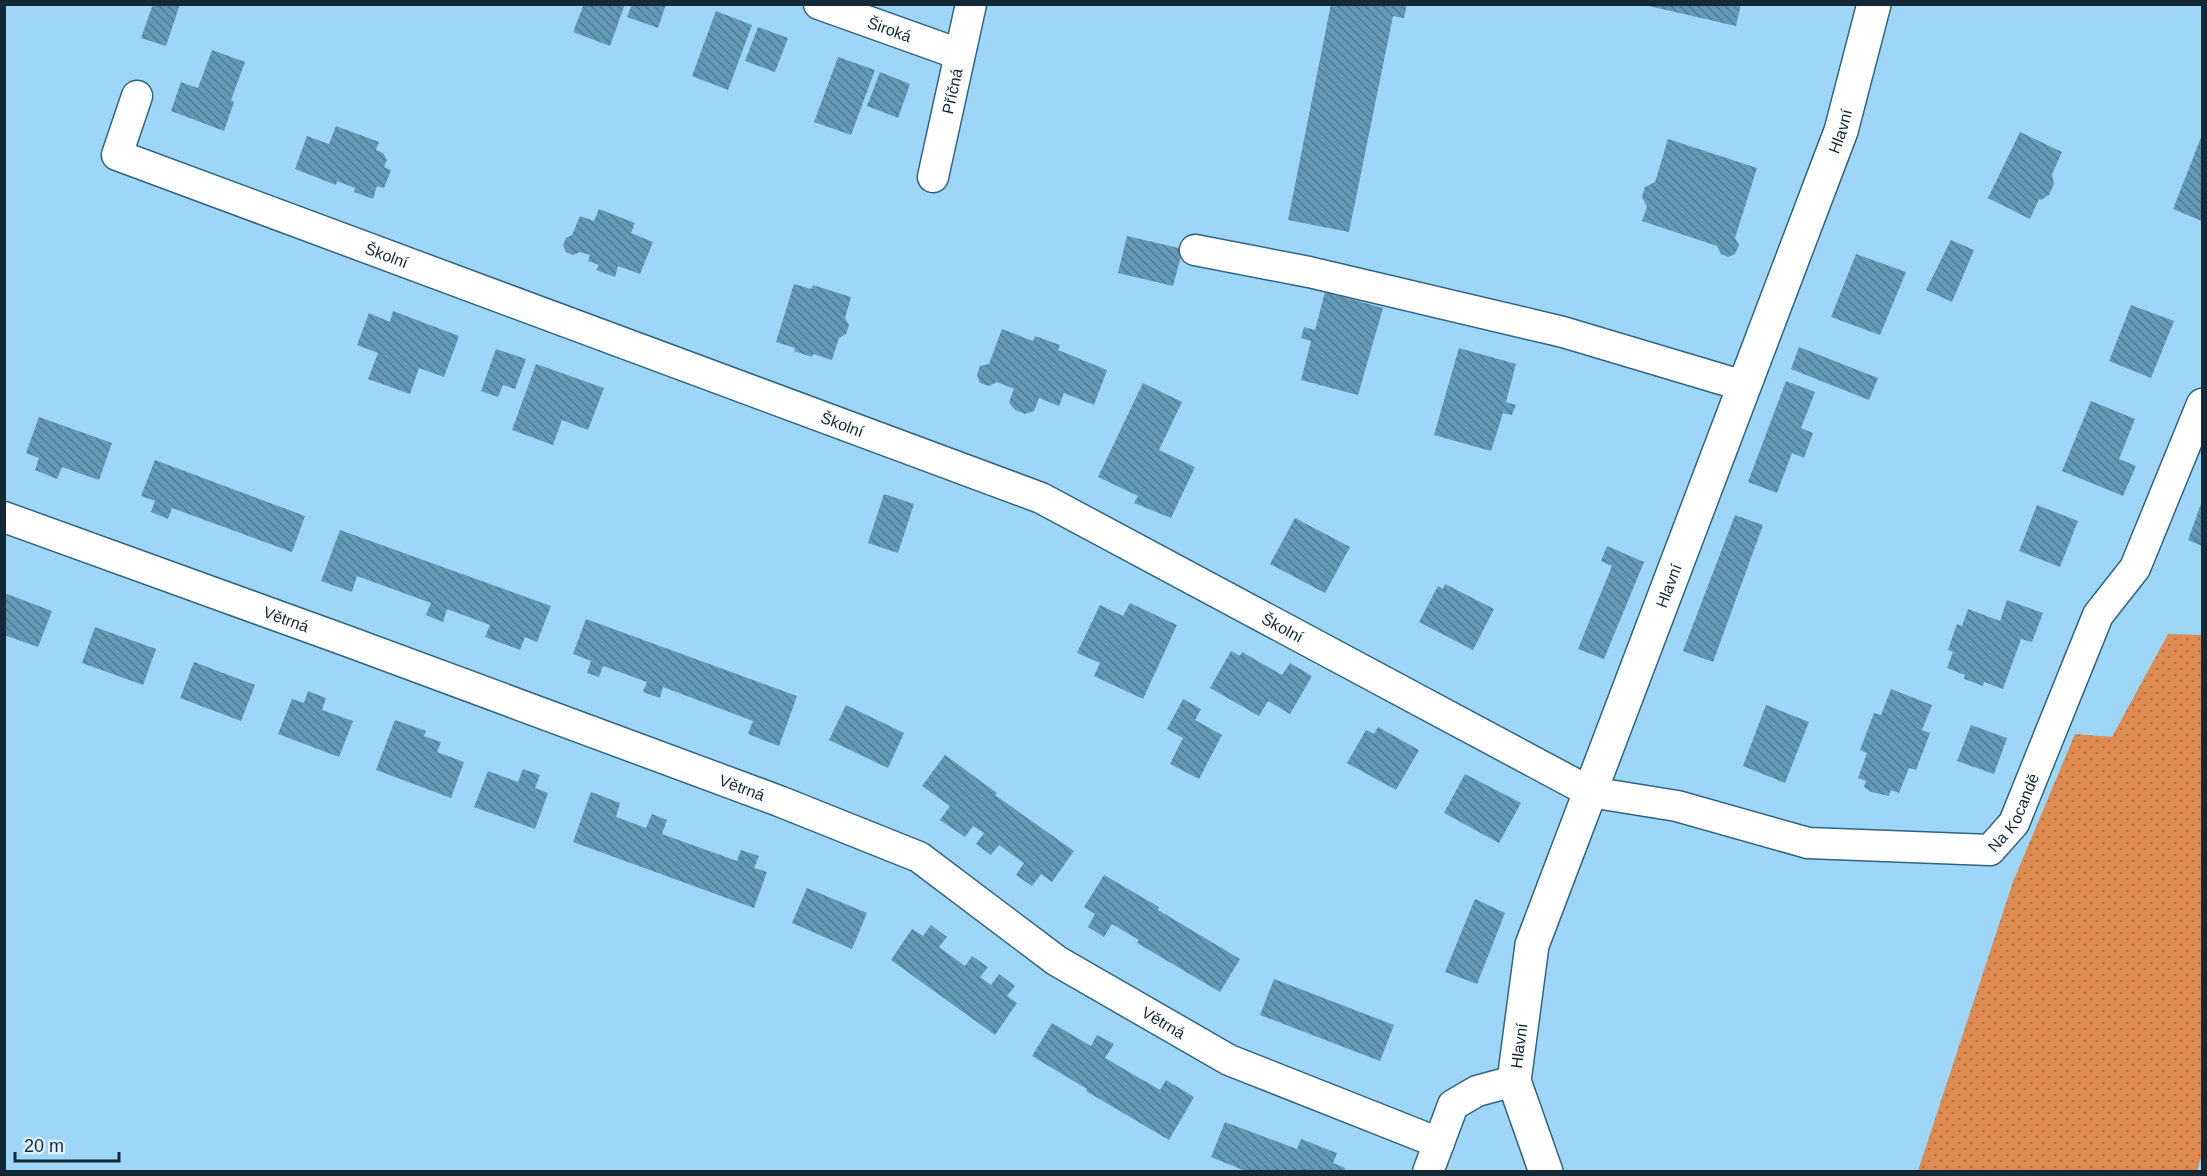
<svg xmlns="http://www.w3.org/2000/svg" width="2207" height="1176" font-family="Arial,sans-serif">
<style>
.green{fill:url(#green-dots)}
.building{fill:url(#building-back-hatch)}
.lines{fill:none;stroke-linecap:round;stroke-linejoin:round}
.street-casing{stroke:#2f6581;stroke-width:33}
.secondary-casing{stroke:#2f6581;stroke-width:36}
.street{stroke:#fff;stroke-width:30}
.secondary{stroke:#fff;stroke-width:33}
.labels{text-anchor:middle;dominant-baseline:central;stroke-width:4.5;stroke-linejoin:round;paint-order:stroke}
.street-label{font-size:16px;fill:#132935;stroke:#e0f1fb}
</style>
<defs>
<pattern id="green-dots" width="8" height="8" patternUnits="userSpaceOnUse" patternTransform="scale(1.5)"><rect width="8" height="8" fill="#dd8b50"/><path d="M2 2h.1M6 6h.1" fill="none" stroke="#b27243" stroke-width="1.8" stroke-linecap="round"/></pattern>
<pattern id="building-back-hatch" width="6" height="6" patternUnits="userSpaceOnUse" patternTransform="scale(1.5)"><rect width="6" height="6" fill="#6398b7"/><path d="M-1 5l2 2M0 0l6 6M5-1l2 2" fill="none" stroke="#507c96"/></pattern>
</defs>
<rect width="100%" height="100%" fill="#9ed6f7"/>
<polygon class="green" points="2168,634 2202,635 2202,1155 2197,1171 1918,1171 2013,882 2075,734 2112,737"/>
<g class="building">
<polygon points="153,4 180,4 166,46 141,38"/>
<polygon points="584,4 625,4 610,46 573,32"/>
<polygon points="632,4 666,4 658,28 627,17"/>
<polygon points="1331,4 1407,4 1404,18 1393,16 1349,232 1288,220"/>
<polygon points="1640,4 1741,4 1736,26"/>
<polygon points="716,11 752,25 728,90 692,76"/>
<polygon points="758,27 788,38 775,72 745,61"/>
<polygon points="212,50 245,62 231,100 234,102 224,131 171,111 181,82 198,88"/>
<polygon points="838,57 875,70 851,135 814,122"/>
<polygon points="880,72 910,84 898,118 867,106"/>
<polygon points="336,126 379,142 376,150 383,153 387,160 384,167 391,170 384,188 377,186 373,199 354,192 355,188 337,181 336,185 295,169 307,136 329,144"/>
<polygon points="2020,132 2062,152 2052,174 2054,184 2049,195 2041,200 2039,199 2030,219 1988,198"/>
<polygon points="2202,135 2202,221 2173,209"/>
<polygon points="1668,139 1757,168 1735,238 1739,245 1735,254 1728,257 1721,254 1717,246 1642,221 1647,207 1642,197 1645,187 1655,182"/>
<polygon points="599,209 635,223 631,233 653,242 640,274 618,266 615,277 596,270 599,265 588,261 590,255 580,252 573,255 566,252 563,245 566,238 572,235 580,216 594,221"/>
<polygon points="1127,236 1183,249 1173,286 1118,273"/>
<polygon points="1951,240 1974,250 1952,302 1926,290"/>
<polygon points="1856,254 1906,272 1880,335 1831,317"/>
<polygon points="794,284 811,289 813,285 851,297 845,318 849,325 846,334 839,338 832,360 813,354 812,357 794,351 795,348 776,342"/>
<polygon points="1325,292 1383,308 1358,395 1301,380 1311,341 1301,338 1304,327 1315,330"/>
<polygon points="2131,305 2174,321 2151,378 2109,361"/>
<polygon points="393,311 459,336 444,377 419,368 410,394 368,379 378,353 357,345 369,313 390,322"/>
<polygon points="1002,329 1033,341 1035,336 1060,345 1058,350 1107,370 1094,405 1064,393 1059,406 1039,398 1034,411 1025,414 1015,410 1009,402 1014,389 997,382 989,386 980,383 977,375 980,366 989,364"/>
<polygon points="1799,347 1878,378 1869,400 1791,369"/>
<polygon points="1459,348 1516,364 1506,402 1516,405 1512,415 1503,413 1491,451 1434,435"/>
<polygon points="496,349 526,359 515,389 503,385 498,397 481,391"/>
<polygon points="536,364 604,388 588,430 562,420 553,445 512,430"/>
<polygon points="1786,381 1815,392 1801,428 1813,433 1804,458 1792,453 1777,493 1748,482"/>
<polygon points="1143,383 1182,402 1159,450 1195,467 1171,518 1134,503 1138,496 1098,477"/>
<polygon points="2091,401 2135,419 2119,459 2136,466 2123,496 2062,471"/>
<polygon points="39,417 112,443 99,480 62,467 57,479 35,470 39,458 26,453"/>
<polygon points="155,460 305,516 292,552 172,508 168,519 151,512 155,501 141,496"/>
<polygon points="884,494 914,504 898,553 868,543"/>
<polygon points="2202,501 2202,546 2188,540"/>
<polygon points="2037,505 2078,521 2060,567 2019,551"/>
<polygon points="1735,515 1763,525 1713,662 1683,651"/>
<polygon points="1295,518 1350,547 1325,593 1270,564"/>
<polygon points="340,530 551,606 537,642 525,637 520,650 485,637 490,625 447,609 443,622 426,615 431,603 357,576 352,592 321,581"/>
<polygon points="1607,546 1644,562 1604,659 1578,649 1612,566 1601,561"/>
<polygon points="1445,584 1494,609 1473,650 1419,622 1438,586 1443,589"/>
<polygon points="4,593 52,611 38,647 4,635"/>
<polygon points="2007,600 2043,613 2032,642 2021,639 2003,689 1984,682 1983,686 1964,679 1965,675 1947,668 1953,652 1948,650 1957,624 1962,626 1968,609 2000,621"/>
<polygon points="1130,603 1177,625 1143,699 1094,676 1100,663 1077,653 1100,605 1123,616"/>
<polygon points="586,619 797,696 779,746 748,734 753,721 663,687 660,698 643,692 647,682 603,666 599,677 587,673 591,661 573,654"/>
<polygon points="95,627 156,649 143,685 82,663"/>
<polygon points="1231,651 1240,656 1242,652 1282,675 1290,663 1312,676 1290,714 1268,701 1259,716 1210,688"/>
<polygon points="194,662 255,685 241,721 180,698"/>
<polygon points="1891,689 1932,705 1922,730 1930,733 1916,770 1909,768 1899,793 1891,790 1889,796 1871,792 1864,787 1866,781 1858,778 1867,753 1860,750 1874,713 1881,715"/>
<polygon points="308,691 326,698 322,710 353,721 339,757 278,734 292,699 304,703"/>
<polygon points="1183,699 1201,709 1195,720 1222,735 1199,779 1170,764 1183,738 1167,729"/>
<polygon points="846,705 904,733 888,768 829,740"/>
<polygon points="1766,705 1809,722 1785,783 1743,766"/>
<polygon points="395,720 426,731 424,736 441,742 437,752 464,762 451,798 376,770"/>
<polygon points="1971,725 2007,738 1994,774 1957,761"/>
<polygon points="1378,727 1419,750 1396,790 1347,763 1366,730 1374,734"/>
<polygon points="945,755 997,793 995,795 1074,851 1052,882 1041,874 1032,886 1016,875 1024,863 999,845 991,855 976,844 984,833 973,826 965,837 940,820 950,806 922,786"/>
<polygon points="523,769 540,775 535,788 548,793 535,829 474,807 488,771 518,782"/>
<polygon points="1465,774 1521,803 1499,843 1444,813"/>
<polygon points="591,792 620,803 616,817 646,828 652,814 667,820 662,834 737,861 741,850 759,856 754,868 767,872 754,908 573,842"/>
<polygon points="1104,875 1159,907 1158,910 1240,959 1220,992 1137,943 1139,940 1112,924 1104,937 1088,927 1095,914 1084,907"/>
<polygon points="807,888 867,913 852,949 792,923"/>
<polygon points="1475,899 1505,913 1477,984 1445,972"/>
<polygon points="931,925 947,937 939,947 965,966 972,956 988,967 980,977 991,985 999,974 1015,986 1007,996 1017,1003 995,1035 891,960 912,929 923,936"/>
<polygon points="1274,979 1394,1025 1380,1061 1260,1015"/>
<polygon points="1052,1023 1091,1046 1097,1035 1114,1044 1105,1058 1160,1090 1166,1080 1194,1097 1169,1140 1086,1091 1087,1089 1032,1056"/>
<polygon points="1225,1122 1297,1149 1301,1139 1337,1153 1333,1163 1345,1168 1344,1172 1248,1172 1211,1157"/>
</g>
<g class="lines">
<defs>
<g id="street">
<path id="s1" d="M819 4 959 54"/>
<path id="s2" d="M137 96 117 155 1041 498 1590 792 1677 806 1808 843 1990 850 2014 823 2098 615 2135 568 2202 404"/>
<path id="s3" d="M933 177 971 4"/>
<polyline points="1195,250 1309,272 1563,332 1744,386"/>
<path id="s4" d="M4 517 347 641 779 801 919 857 1057 961 1229 1060 1439 1143"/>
<polyline points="1428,1172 1453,1105 1477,1091 1514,1081"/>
</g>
<g id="secondary">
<path id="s5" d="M1546 1172 1514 1081 1532 945 1841 131 1874 4"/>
</g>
</defs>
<use href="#street" class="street-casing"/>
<use href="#secondary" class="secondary-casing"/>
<use href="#street" class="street"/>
<use href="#secondary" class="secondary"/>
</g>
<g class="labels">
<g class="street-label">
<text stroke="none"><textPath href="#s1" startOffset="75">Široká</textPath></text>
<text stroke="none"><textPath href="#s3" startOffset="88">Příčná</textPath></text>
<text stroke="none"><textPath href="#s5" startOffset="1104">Hlavní</textPath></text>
<text stroke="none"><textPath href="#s2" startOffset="350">Školní</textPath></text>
<text stroke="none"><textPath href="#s2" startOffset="836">Školní</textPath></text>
<text stroke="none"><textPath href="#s5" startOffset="618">Hlavní</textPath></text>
<text stroke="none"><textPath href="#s4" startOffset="300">Větrná</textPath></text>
<text stroke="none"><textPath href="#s2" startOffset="1322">Školní</textPath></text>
<text stroke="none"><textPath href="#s4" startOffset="786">Větrná</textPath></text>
<text stroke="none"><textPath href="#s2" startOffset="2122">Na Kocandě</textPath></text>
<text stroke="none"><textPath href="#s4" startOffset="1272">Větrná</textPath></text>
<text stroke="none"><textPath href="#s5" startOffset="132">Hlavní</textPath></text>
</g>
</g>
<rect width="2207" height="1176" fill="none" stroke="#132935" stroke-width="12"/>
<path d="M15 1152v9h104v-9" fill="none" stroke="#132935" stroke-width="3"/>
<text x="24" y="1152" font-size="18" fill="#132935" stroke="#e0f1fb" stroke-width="4.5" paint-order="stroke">20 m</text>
</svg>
